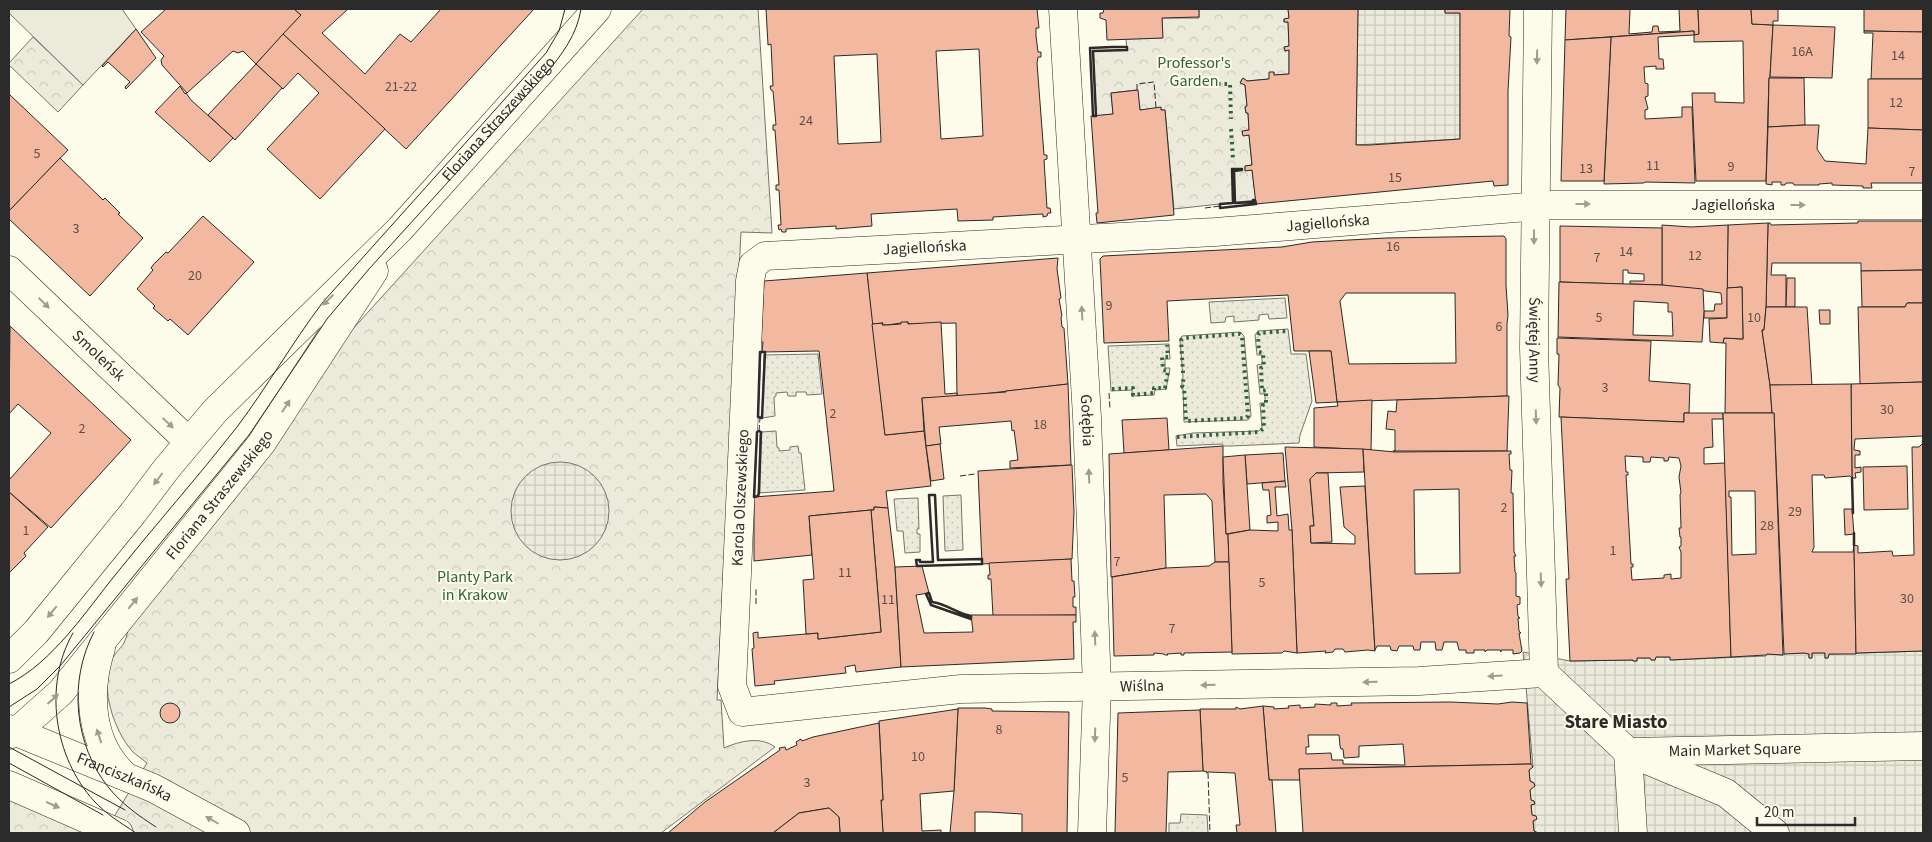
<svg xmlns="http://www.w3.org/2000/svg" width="1932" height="842" font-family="'Source Sans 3',sans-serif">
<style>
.grass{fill:url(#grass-dots);stroke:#74746e}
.forest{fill:url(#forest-crowns);stroke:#74746e}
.pitch{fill:#ecebdb;stroke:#74746e}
.plaza{fill:url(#plaza-grid);stroke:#74746e}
.building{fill:#f2b8a0;stroke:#2b2b2b;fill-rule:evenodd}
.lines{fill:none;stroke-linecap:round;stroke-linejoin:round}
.minor-casing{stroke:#2b2b2b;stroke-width:29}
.minor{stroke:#fdfbea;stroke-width:28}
.tram{stroke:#2b2b2b;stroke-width:1}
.hedge{stroke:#34623c;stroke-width:4;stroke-dasharray:2.5 4;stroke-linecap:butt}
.fence{stroke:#2b2b2b;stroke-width:1;stroke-dasharray:6 2.5;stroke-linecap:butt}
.wall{stroke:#2b2b2b;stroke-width:2.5}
.oneway{fill:#9e9d94}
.labels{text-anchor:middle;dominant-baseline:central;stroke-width:4;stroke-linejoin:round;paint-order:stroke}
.number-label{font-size:14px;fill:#5d4e48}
.park-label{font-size:16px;fill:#34623c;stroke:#fdfbea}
.street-label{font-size:16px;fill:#2b2b2b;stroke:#fdfbea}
.quarter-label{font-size:19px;font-weight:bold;fill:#2b2b2b;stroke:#fdfbea}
</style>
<defs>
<pattern id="grass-dots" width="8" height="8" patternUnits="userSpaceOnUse" patternTransform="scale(1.25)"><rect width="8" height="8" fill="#ecebdb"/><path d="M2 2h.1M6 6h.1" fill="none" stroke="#cbcabc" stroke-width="1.8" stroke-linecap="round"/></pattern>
<pattern id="forest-crowns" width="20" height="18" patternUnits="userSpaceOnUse" patternTransform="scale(1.25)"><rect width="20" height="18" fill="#ecebdb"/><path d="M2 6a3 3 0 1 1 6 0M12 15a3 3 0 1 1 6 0" fill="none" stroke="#cbcabc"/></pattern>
<pattern id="plaza-grid" width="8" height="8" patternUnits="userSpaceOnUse" patternTransform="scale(1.25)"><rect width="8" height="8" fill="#eceadb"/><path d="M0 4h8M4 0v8" fill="none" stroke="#cbc9bc"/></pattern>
</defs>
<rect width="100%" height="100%" fill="#fdfbea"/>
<g class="grass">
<polygon points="1285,298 1287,318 1269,319 1268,314 1259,315 1259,320 1234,322 1234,316 1226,317 1225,322 1211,323 1209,302"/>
<polygon points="1288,329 1291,354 1306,354 1312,401 1300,435 1299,443 1231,446 1224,446 1222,444 1177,446 1176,436 1193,433 1259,431 1262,428 1260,403 1265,403 1265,394 1260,394 1257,365 1262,364 1262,355 1257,355 1255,335 1258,331"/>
<polygon points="1240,332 1244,336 1251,416 1248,420 1184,422 1183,389 1181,388 1183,377 1180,340 1182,336"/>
<polygon points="1169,344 1170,359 1165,359 1165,368 1170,368 1166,389 1155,390 1154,395 1132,396 1132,390 1111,391 1108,346"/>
<polygon points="818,354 822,394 807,395 806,392 796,392 796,396 788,396 787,392 776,393 776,396 774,397 775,416 762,418 764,355"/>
<polygon points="776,431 777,447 779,448 779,451 790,450 790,447 798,446 799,453 801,453 805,490 758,493 760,435 761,432"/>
<polygon points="961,495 963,550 945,551 943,496"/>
<polygon points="918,498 919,529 917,529 917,534 920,534 920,552 905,553 903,531 897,531 894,499"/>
<polygon points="1181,814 1207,815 1208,833 1169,833 1169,823 1180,823"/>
</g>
<g class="forest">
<path d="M643 9H758L772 233 741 232 717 700H721L724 748C740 741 760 736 775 747L661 833H104L147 763C142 759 136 755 132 751 114 730 100 689 111 662 113 655 120 649 124 643 127 637 128 630 129 624L350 332Z"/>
<polygon points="1199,9 1288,9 1289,18 1284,19 1284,22 1288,22 1289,46 1284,47 1285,51 1289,50 1289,74 1274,75 1274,72 1269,79 1247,81 1243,78 1240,82 1245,85 1247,106 1245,107 1246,113 1248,113 1249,130 1242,131 1243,135 1249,135 1252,165 1245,166 1245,170 1252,170 1256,200 1174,209 1165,110 1161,110 1161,108 1140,110 1137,90 1111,93 1113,114 1096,116 1093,51 1127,50 1126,39 1162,38 1162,18 1199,18"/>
<polygon points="33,37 83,85 58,112 9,65 9,63"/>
<polygon points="9,798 88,833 9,833"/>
</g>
<polygon class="pitch" points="9,9 122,9 136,29 83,85 9,13"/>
<g class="plaza">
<polygon points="1358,9 1445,9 1445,13 1460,13 1460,139 1356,145"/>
<circle cx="560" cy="511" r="49"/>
<polygon points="1923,651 1923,833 1538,833 1534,831 1533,821 1537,819 1536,816 1532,815 1531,805 1535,803 1534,801 1531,800 1530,790 1535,785 1533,782 1530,781 1529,770 1533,767 1523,652 1570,661 1633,660 1633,661 1637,661 1637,658 1650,658 1651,660 1655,660 1656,657 1670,657 1671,660 1766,656 1767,654 1783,655 1787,653 1804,653 1809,654 1809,658 1812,658 1812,653 1825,653 1825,658 1828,658 1829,654 1833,654"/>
</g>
<g class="building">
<polygon points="166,9 294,9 301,15 256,64 243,51 238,53 233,51 187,93 162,65 161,60 164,56 141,32"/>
<polygon points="294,9 348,9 322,33 365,74 400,34 411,42 441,9 534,9 406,149 283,34 301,15"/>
<path d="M766 9H1037L1039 28H1036V36L1038 52H1041V57H1038L1037 63 1044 155H1047V159L1044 160 1047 208H1050L1051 213H1048L1047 216 1043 217V214L993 217V220L958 221 957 209 871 214 872 226 836 229V226L786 229V232H782L781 229 779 230 778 225H781L779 190H776V185H779L775 130H773V125H776L773 91 771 90 770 86H773L771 44 768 45ZM979 49 983 136 941 139 936 51ZM877 54 881 142 838 144 834 56Z"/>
<polygon points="1104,9 1199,9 1199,17 1162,18 1163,38 1107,40 1106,20 1100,18 1100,13 1103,13"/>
<polygon points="1288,9 1358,9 1356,145 1370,145 1460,139 1460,13 1445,13 1445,9 1510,9 1509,36 1511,37 1508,91 1508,185 1494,186 1493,181 1256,204 1252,170 1245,171 1245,166 1252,165 1249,135 1243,136 1242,131 1249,130 1248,113 1246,113 1245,107 1247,106 1245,85 1240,83 1243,78 1247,81 1269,79 1269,72 1274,72 1274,75 1289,74 1289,50 1285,51 1284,47 1289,46 1288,22 1284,22 1284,19 1289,18"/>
<polygon points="1566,9 1630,9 1629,34 1652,32 1653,26 1658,26 1659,32 1680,31 1679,9 1698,9 1699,34 1694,35 1694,31 1565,40"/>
<polygon points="1698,9 1751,9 1752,24 1773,25 1770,77 1769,78 1766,181 1696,181 1692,93 1715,93 1715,102 1744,103 1743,41 1694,42 1694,35 1699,34"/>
<polygon points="1751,9 1778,9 1778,21 1773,21 1773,25 1752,24"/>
<polygon points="1864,9 1923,9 1923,32 1864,31"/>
<polygon points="1773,25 1835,27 1832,78 1770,77"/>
<polygon points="136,29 156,58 126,89 125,87 130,82 108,62 103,67 102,66"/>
<polygon points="1694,31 1694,35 1658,37 1659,59 1663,59 1664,69 1656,69 1656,66 1644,67 1645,83 1648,84 1648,96 1645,97 1648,109 1645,110 1645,119 1682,117 1682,107 1692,107 1695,183 1645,182 1644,183 1604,184 1611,37"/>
<polygon points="1864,31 1923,32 1923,79 1871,79 1873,33 1864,33"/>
<polygon points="283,34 385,129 320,199 267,149 319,93 298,73 283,89 256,64"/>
<polygon points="1611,37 1604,181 1561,181 1565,40"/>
<polygon points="256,64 282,88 235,140 208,115"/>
<polygon points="1769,78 1804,78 1805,125 1768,127"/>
<polygon points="1868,79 1923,79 1923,130 1868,128"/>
<polygon points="180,86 185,94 186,93 191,100 233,138 210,162 155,112"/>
<polygon points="1138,90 1140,110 1161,107 1161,110 1165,110 1174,215 1097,223 1096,213 1098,213 1091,116 1113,114 1111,93"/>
<polygon points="9,94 68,150 9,211"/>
<polygon points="1805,125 1819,125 1817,149 1825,161 1866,164 1868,128 1923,130 1923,183 1871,183 1872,188 1863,188 1863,186 1832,185 1832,183 1819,184 1819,185 1794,185 1793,183 1786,183 1785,185 1781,185 1781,182 1772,182 1772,185 1766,184 1768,127"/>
<polygon points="60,158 103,200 105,198 120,213 118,214 143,238 90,296 9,219 9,211"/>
<polygon points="203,216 254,262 188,335 170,319 168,321 153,308 155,306 137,289 153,270 151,268 153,265 166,252 168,253"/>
<polygon points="1858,221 1923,221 1923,270 1861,271 1861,263 1772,263 1771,275 1786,275 1786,307 1766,307 1768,223 1770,223 1771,225 1858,223"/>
<polygon points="1768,223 1766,307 1764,330 1762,330 1770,385 1772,413 1725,413 1726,343 1723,343 1724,338 1743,339 1742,287 1727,288 1728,225"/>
<polygon points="1662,225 1691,227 1728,225 1727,318 1704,318 1704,311 1714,311 1715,304 1722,304 1721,293 1662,285"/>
<polygon points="1560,226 1662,228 1662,285 1630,284 1630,281 1644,281 1644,274 1628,273 1628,270 1623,270 1623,284 1560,282"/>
<path d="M1504 236 1506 239V285L1508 315 1507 324V396L1337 402 1331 351H1294L1288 295 1167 301 1169 341 1104 343 1100 259 1103 256 1282 247 1312 242 1386 238ZM1346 293H1455L1456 363 1349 364 1340 301Z"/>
<polygon points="1058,258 1057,269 1061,298 1059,299 1062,316 1061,317 1062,327 1064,328 1068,384 957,397 956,323 908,324 908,322 887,325 882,325 883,323 872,324 867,273"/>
<polygon points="1923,270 1923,303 1907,303 1905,307 1862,307 1861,271"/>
<polygon points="867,273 885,435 924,431 931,486 886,491 888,508 874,507 874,510 871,510 809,516 812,555 754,561 754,497 834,491 819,351 762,352 763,342 761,342 764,281"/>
<polygon points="1787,278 1795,278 1795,307 1786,307"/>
<path d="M1559 282 1662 285 1703 289 1704 311 1702 342 1558 337ZM1634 301 1668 303V312H1672L1673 336 1633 335Z"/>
<polygon points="1742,287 1743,339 1724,338 1723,343 1710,342 1709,319 1727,318 1727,288"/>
<polygon points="1907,303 1923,303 1923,382 1860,384 1858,307 1905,307"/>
<polygon points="1766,307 1807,307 1812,386 1770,385 1762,330 1764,330"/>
<polygon points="1819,310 1830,310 1830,324 1820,324"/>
<polygon points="901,322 908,322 908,324 941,322 945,394 957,393 957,397 922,398 924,431 885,435 872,324 883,323 882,325 887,325 901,324"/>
<polygon points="10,326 131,440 51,528 9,492 9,480 51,433 18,404 9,414"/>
<polygon points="1557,338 1651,341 1649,381 1690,384 1689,413 1684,413 1684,422 1559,417 1560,388 1558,385 1559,354 1557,354"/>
<polygon points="1309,351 1331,351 1337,402 1316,403"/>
<polygon points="1923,382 1923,436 1855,439 1854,450 1860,451 1860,455 1855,455 1855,468 1861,467 1861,472 1855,473 1856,478 1852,478 1851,384"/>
<polygon points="1068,384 1071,465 1010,468 1010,461 1018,460 1014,430 1012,431 1011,421 939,427 941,444 926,446 922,398 1006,392 1006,391"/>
<polygon points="1851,384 1852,478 1850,476 1825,478 1824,475 1812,475 1814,547 1812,552 1853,552 1854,545 1856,654 1829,654 1828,658 1825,658 1825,653 1812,653 1812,658 1809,658 1809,654 1804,653 1784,654 1774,413 1772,413 1770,385"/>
<polygon points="1507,396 1509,396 1507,451 1393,451 1395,451 1395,430 1386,429 1388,411 1396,412 1397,400"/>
<polygon points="1372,400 1371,450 1314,447 1314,408 1338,406 1337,402"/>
<path d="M1684 413H1723V419H1712L1713 447 1704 448V464L1725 463 1731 657 1670 660V657H1656L1655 660H1651L1650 658H1637V661H1633V660L1570 661 1566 579H1569L1561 417 1684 422ZM1625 456 1643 457V462H1650L1651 457 1664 458V461H1668L1669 457 1679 458 1681 466 1679 477 1681 493 1680 494 1681 528H1679L1680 537H1681V546L1679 547 1681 552V578L1671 579V574L1664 575V578L1632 580 1631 567H1633V564H1631L1626 475H1628V472H1626Z"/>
<path d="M1723 413H1774L1783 655 1767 654 1766 655 1731 657ZM1729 491H1755L1756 554 1732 555 1731 497H1729Z"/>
<polygon points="1167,418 1169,450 1124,453 1122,420"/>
<polygon points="1923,443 1923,651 1856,653 1854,545 1858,546 1858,553 1892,551 1893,556 1914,555 1912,447 1919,447"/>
<polygon points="940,444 944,479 931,481 926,446"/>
<polygon points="1223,446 1223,482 1226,534 1228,534 1229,562 1215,562 1212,501 1206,494 1164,495 1166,568 1111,577 1109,454"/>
<polygon points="1285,447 1363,449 1364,472 1316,473 1310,479 1314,526 1310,526 1311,543 1355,544 1355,536 1344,527 1340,487 1365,486 1375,651 1368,650 1345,652 1343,649 1335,649 1333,652 1325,653 1326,651 1297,653 1292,530"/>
<path d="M1363 449 1395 452 1511 451V454H1509L1510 470H1512L1511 493H1513L1514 552 1516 556H1514L1515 572 1516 573V596L1520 597V604L1517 605 1518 616 1520 618H1518L1519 631 1521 633H1519L1522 651 1520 653 1513 654V650H1501V652L1500 650H1487L1485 652V650H1474V653H1466V650H1459L1457 642H1444L1442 650H1436L1435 642H1421L1420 650H1414L1413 646H1399L1397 651 1391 650 1390 646H1377L1375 650ZM1459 489 1460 573 1415 574 1414 490Z"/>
<polygon points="1283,453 1285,481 1247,484 1245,455"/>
<polygon points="1245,455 1250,530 1226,534 1223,457"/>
<polygon points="1072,465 1074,512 1072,559 982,564 978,471"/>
<polygon points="1907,466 1908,509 1864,510 1863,467"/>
<polygon points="1316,473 1328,473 1332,542 1311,543 1310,526 1314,526 1310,479"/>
<polygon points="1285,481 1286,487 1275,487 1277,516 1288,514 1289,530 1292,530 1297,653 1284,651 1282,653 1232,654 1228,534 1250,530 1278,531 1278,522 1267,523 1267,516 1271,515 1269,490 1263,490 1262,483"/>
<polygon points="9,492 48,527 24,553 26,556 9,573"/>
<polygon points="874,507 888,508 895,567 901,667 856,672 855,665 845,667 846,673 774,681 775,684 755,686 752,649 754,648 753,633 758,632 758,638 818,633 818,639 881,632 871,510 874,510"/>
<polygon points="1844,509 1852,509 1854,534 1845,535"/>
<polygon points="871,510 881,632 818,639 818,633 806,634 803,580 814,579 809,516"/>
<polygon points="1071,559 1072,581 1074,581 1075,597 1073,597 1073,607 1076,607 1076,615 993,616 991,579 988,579 988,575 990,575 989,563"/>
<polygon points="1215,562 1229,562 1232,652 1184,653 1184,655 1181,655 1181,653 1167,654 1168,655 1165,655 1164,654 1154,653 1154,655 1114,656 1112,577 1166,568 1209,566"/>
<polygon points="922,566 929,593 916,595 924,633 973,632 971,615 1076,615 1076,622 1073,622 1074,659 901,667 895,567"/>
<path d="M1450 702 1498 704 1512 702 1527 703 1531 764 1299 769 1300 780H1269L1263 706 1274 707V709L1289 708 1288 706 1300 705V708L1315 707V704L1331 705V703H1337V706L1352 705 1351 703ZM1308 735H1339L1340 746 1341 749H1343L1344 758 1359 757V746L1403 744 1405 765 1343 764V760H1332L1331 753 1306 754V747H1309Z"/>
<circle cx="170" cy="713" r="10"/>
<polygon points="1263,706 1269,780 1272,780 1276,833 1237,833 1236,825 1240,825 1235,773 1208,772 1206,773 1207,772 1203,771 1200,709 1236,709 1236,707 1240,709"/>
<polygon points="958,708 985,708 992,709 992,711 1069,712 1067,833 1022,833 1022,814 989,812 975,812 975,833 950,833 954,791"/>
<polygon points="958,709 954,791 920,794 922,831 941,830 941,833 883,833 881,800 883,800 879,721"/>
<polygon points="1200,710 1203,771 1168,772 1166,833 1115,833 1118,713"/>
<polygon points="879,723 883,800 881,800 883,833 840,833 839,817 829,808 799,813 773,833 668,833 705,802 780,750 779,748 785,747 786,750 797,745 796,742 801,739 802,741 813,737"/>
<polygon points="1531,764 1533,767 1529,770 1530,781 1534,783 1535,786 1530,790 1531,800 1534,801 1535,804 1531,805 1532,815 1536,816 1537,819 1533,821 1534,831 1538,833 1303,833 1299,769"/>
<polygon points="829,808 839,817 840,833 773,833 799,813"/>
</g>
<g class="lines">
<defs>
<g id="minor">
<path id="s1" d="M1063 9 1087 417 1097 687 1092 833"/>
<path id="s2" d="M1538 9 1534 348 1544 673"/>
<path id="s3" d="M9 270 188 441"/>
<path d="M101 648C87 692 89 743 125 776"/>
<path id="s4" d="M9 659 36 632 133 513 167 468 215 411 400 229 597 9"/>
<path id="s5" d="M1544 673 1419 681 961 689 742 712 732 686 750 281 753 265 765 256 1215 232 1552 205H1923"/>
<polyline points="1544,673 1628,752 1726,793 1775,833"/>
<path id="s6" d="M9 729 153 788 236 833"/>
<path id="s7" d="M9 735 16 732 61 692 261 444 374 271"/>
<polyline points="9,785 119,833"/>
<path id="s8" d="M1633 833 1628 752 1923 746"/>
</g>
</defs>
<use href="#minor" class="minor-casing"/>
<use href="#minor" class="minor"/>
<g class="tram">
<path d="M94 632C68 681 74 745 109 788 122 804 139 816 156 827"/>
<path d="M73 633C43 685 54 757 94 801 106 814 121 823 136 833"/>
<path d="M9 684C53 662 86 611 116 574 156 524 198 477 237 427 267 387 292 343 323 302L546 53 559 31 565 9"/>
<path d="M9 707 37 689 60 666 249 435 327 319 369 269 546 74C562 54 577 35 581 9"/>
<polyline points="9,747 125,810"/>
<polyline points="9,763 103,815"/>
</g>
<g class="hedge">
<polyline points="1218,84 1230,84 1231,119"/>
<polyline points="1231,129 1233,159"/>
<polyline points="1183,373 1181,340 1184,338 1240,334 1242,336 1248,416 1246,418 1186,421 1184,387 1182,386 1184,377"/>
<polyline points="1112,389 1133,388 1133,395 1154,393 1154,388 1165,388 1168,371 1163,370 1162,357 1168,357 1167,345"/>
<polyline points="1177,437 1259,432 1264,428 1263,405 1266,405 1266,390 1262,391 1261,368 1264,367 1263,353 1259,352 1258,336 1259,333 1288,331"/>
</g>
<g class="fence">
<polyline points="1137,90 1137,84 1154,82 1156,108"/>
<polyline points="1205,208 1220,206"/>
<polyline points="1109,393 1110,409"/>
<polyline points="759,431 760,418"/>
<polyline points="960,476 975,474"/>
<polyline points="756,604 756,589"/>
<polyline points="1208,773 1210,833"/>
</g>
<g class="wall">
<polygon points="1112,47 1127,47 1127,50 1093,51 1096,116 1093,116 1090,48"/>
<polygon points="1232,169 1242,169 1242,170 1234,171 1235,203 1253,202 1253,200 1255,200 1256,204 1220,208 1220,204 1233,203"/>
<polygon points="760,352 765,352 762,418 758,417"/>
<polygon points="759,431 761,432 759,493 758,496 754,497 757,432"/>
<polyline points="1852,478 1853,513"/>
<polygon points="929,495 935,495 938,560 982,559 982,564 917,566 916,560 920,560 920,562 933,562"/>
<polyline points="1854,533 1854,545"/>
<path d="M929 593 932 602C947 604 956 613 971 616V619L931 605 926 594Z"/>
</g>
</g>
<defs><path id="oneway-solid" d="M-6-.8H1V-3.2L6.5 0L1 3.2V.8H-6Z" transform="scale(1.25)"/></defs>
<g class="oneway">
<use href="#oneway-solid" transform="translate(1537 57) rotate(91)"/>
<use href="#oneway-solid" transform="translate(1583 204)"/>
<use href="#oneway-solid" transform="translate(1798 205)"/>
<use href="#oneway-solid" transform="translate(1534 237) rotate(90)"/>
<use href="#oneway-solid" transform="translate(328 300) rotate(136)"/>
<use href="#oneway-solid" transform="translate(44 303) rotate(44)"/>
<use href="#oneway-solid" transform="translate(1082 313) rotate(-93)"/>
<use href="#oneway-solid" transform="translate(286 406) rotate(-57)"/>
<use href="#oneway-solid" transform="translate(1536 417) rotate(88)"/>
<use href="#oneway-solid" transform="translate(168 423) rotate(43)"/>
<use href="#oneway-solid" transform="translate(1089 476) rotate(-92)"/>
<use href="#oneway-solid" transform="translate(158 479) rotate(127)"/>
<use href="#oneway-solid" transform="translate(1541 580) rotate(88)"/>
<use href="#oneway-solid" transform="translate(133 603) rotate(-51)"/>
<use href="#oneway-solid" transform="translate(52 612) rotate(129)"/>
<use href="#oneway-solid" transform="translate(1095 638) rotate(-92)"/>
<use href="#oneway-solid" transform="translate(1495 676) rotate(176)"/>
<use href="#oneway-solid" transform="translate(1370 682) rotate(179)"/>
<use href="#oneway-solid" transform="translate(1208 685) rotate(179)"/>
<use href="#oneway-solid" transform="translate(53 699) rotate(-42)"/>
<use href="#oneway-solid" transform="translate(1095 735) rotate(92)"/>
<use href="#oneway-solid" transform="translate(99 736) rotate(-108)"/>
<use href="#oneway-solid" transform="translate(53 805) rotate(24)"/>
<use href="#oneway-solid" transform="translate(212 820) rotate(-150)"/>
</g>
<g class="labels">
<g class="number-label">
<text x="1802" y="52">16A</text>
<text x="1898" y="56">14</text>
<text x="401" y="87">21-22</text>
<text x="1896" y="103">12</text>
<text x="806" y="121">24</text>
<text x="37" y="154">5</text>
<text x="1653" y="166">11</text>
<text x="1731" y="167">9</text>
<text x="1586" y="169">13</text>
<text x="1912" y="172">7</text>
<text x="1395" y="178">15</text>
<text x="76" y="229">3</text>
<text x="1393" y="247">16</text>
<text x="1626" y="252">14</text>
<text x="1695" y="256">12</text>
<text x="1597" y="258">7</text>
<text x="195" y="276">20</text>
<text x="1109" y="306">9</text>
<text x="1599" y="318">5</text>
<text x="1754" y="318">10</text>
<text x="1499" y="327">6</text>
<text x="1605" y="388">3</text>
<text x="1887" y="410">30</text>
<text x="833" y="414">2</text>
<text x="1040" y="425">18</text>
<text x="82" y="429">2</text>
<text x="1504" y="508">2</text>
<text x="1795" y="512">29</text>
<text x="1767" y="526">28</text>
<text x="26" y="531">1</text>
<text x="1613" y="551">1</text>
<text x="1117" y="562">7</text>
<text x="845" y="573">11</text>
<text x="1262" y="583">5</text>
<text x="1907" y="599">30</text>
<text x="888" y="600">11</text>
<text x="1172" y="629">7</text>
<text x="999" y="730">8</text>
<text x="918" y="757">10</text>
<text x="1125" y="778">5</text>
<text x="807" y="783">3</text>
</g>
<g class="park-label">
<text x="1194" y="63">Professor's<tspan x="1194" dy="18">Garden</tspan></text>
<text x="475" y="577">Planty Park<tspan x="475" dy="18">in Krakow</tspan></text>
</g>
<g class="street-label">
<text stroke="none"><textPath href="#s4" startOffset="730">Floriana Straszewskiego</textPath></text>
<text stroke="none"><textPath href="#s5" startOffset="2238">Jagiellońska</textPath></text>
<text stroke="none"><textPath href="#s5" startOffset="1832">Jagiellońska</textPath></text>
<text stroke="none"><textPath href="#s5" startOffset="1428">Jagiellońska</textPath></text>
<text stroke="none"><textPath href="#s2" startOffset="331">Świętej Anny</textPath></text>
<text stroke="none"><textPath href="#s3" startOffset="124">Smoleńsk</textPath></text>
<text stroke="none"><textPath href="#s1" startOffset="412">Gołębia</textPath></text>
<text stroke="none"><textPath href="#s7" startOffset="321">Floriana Straszewskiego</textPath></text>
<text stroke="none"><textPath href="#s5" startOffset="1020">Karola Olszewskiego</textPath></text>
<text transform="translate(1142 686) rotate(-1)">Wiślna</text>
<text stroke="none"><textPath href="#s8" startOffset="188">Main Market Square</textPath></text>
<text stroke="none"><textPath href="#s6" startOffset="125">Franciszkańska</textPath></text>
</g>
<g class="quarter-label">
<text x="1616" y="722">Stare Miasto</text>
</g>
</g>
<rect width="1932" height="842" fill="none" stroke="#2b2b2b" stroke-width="20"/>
<path d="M1757 817v8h98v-8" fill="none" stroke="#2b2b2b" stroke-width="2.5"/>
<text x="1764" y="817" font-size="15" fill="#2b2b2b" stroke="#fdfbea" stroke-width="4" paint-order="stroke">20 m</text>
</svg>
